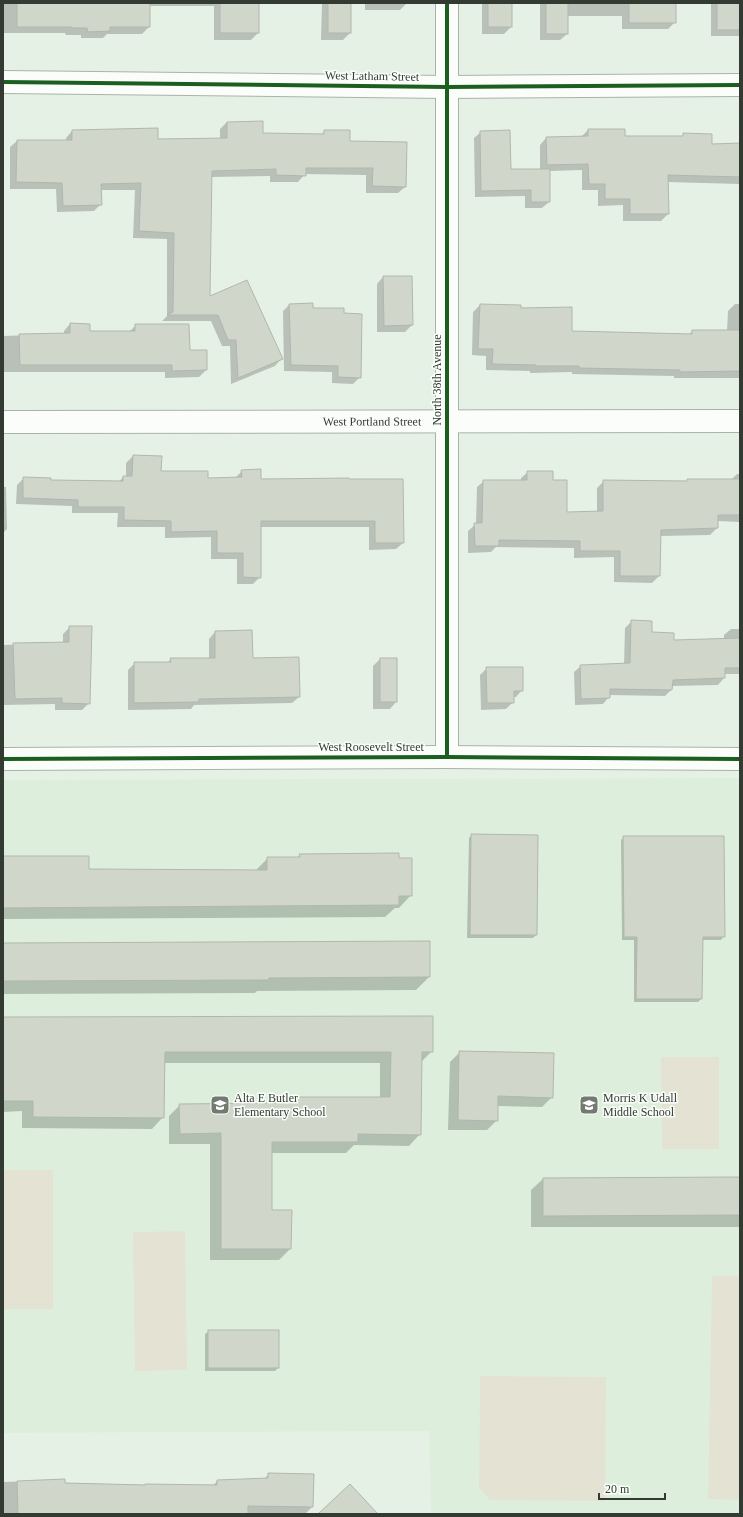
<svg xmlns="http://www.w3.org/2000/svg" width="743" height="1517" font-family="'Times New Roman',serif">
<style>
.built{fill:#ddefdc}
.green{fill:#e4e3d3}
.shadow{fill:#0003}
.building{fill:#d0d6ca;stroke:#b1b7ad}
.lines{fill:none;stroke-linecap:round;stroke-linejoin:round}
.minor-casing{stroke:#aab2aa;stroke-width:24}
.minor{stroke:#fbfdfb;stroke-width:22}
.cycleway-casing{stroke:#fafefa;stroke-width:6}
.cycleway{stroke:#1b5e20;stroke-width:4}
.labels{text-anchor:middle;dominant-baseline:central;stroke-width:3;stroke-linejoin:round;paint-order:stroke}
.street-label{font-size:12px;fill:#333a32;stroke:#fafefa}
.poi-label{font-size:12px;fill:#333a32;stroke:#fafefa;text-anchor:start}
</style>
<rect width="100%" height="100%" fill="#e6f1e6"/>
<polygon class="built" points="740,778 740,1514 431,1513 429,1431 3,1433 3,780"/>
<g class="green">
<polygon points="661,1057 719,1057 719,1149 662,1149"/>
<rect x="3" y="1170" width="50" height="139"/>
<polygon points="185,1231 187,1370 135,1371 133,1232"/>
<polygon points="712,1276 740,1276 740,1500 708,1499"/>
<polygon points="480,1376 606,1377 605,1501 490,1500 479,1488"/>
</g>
<g class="shadow">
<polygon points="3,3 258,3 258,33 251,40 214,40 214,6 149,6 149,27 142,34 107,34 103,38 81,38 81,35 66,35 65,33 3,33"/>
<polygon points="322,3 350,3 350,33 343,40 321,40"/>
<polygon points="365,3 407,3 400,10 365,10"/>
<polygon points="482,3 511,3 511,27 504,34 482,34"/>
<polygon points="540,3 675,3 675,22 668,29 622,29 622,16 567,16 567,34 560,40 540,40"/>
<rect x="711" y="3" width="29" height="33"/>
<polygon points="227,122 262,134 321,135 325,131 349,142 405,187 398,193 366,193 366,175 305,174 298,182 270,182 270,176 211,177 209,297 281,359 275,366 231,384 230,346 222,346 211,321 162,321 167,316 167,239 133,238 135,190 100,190 101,204 94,211 57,212 56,189 10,189 10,147 17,141 66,141 66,138 72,131 157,140 220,139 220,129"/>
<polygon points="588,130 624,137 681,137 684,134 711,145 740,144 740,184 667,182 668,214 661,221 623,221 623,205 598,206 598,190 582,190 582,170 549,171 549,202 542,208 525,208 525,196 475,197 474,138 481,132 510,170 540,170 540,145 546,138 581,137"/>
<polygon points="383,277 412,325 405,332 377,332 377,284"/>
<polygon points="735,304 740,304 740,378 674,378 674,376 572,374 572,372 530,373 530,371 486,370 486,356 472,355 473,312 480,305 520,309 571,332 689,334 693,331 727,331 728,311"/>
<polygon points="289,305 312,309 360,377 353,384 332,383 332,372 284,371 283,311"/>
<polygon points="70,324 89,332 129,332 136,325 189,351 206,370 199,377 165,378 165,372 3,372 3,336 64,334 64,331"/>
<polygon points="133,456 160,472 207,479 235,478 242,471 260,480 348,479 403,543 396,549 369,550 369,527 260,527 260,577 253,584 237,584 237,559 211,559 211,537 165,538 165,527 117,527 118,513 72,513 72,506 16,504 17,485 24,478 50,481 119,482 123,477 126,477 126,463"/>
<polygon points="528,472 552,481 566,513 597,512 597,488 604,481 686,482 688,480 731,480 737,474 740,474 740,522 717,521 717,528 710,535 660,536 659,576 652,583 614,582 614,557 574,558 574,548 496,547 491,552 468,553 468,531 476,524 477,487 484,481 521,481 521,478"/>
<polygon points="3,487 6,487 7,529 3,533"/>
<polygon points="632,621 651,633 673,641 724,639 724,635 731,629 740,629 740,674 724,674 724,678 718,685 671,686 671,690 665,696 609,695 609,697 603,704 575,705 574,672 581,666 624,665 625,628"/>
<polygon points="70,627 89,703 82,710 55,710 55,704 3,705 3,645 63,643 63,634"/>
<polygon points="215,632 252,659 299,697 292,703 194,705 191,709 128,710 128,670 135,663 167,663 171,659 209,659 209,639"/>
<polygon points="380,659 396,659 396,702 390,709 373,709 373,666"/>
<polygon points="487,668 522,690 516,697 513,697 513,702 506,709 481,710 480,675"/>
<polygon points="472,835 536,935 533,938 467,938 469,838"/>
<polygon points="624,837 724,936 721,940 702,940 701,999 698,1002 634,1002 634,940 622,940 621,840"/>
<polygon points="300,855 398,859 411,895 399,908 395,908 385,917 3,919 3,857 88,870 255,871 268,858 297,858"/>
<polygon points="3,944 429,977 416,990 257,991 255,993 3,994"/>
<polygon points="3,1018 432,1051 421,1062 420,1134 409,1146 354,1145 346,1153 271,1153 271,1211 290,1249 279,1260 210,1260 210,1144 169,1144 169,1116 180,1105 270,1104 276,1098 380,1098 380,1063 163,1063 163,1117 152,1129 22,1128 22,1111 3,1112"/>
<polygon points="460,1052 552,1097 542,1107 497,1106 497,1120 487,1130 448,1130 450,1062"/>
<polygon points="740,1178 740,1227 531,1227 531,1190 543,1179"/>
<polygon points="209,1331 278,1368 275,1371 205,1371 205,1334"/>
<polygon points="269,1474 312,1507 305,1514 3,1514 3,1482 64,1480 64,1484 144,1486 145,1485 213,1486 217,1481 264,1479"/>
</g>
<g class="building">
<polygon points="17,3 150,3 150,27 110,27 110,31 88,32 87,28 72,28 72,27 17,27"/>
<rect x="220" y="3" width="39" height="30"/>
<rect x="328" y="3" width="23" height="30"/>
<rect x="488" y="3" width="24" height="24"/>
<rect x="546" y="3" width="22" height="31"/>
<rect x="629" y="3" width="47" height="20"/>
<rect x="717" y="3" width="23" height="27"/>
<polygon points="263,121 263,133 324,134 324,130 350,130 350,141 407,142 406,187 372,186 373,168 306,168 306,176 276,175 276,169 212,171 210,296 247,280 283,359 238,378 236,340 228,340 218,315 167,315 173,312 174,233 139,231 141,183 101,184 102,205 63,206 62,183 16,182 17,140 72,140 72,130 158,128 158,139 227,138 227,122"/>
<polygon points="588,129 625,129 625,136 683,136 683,133 712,134 712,144 740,143 740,177 668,175 669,214 630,214 630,199 605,199 605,184 589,184 588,164 547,165 546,137 588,136"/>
<polygon points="510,130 511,169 550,169 550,202 531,202 531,190 481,191 480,131"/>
<polygon points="383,276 412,276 413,325 384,326"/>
<polygon points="313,303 313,308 344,308 344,313 362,314 361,378 338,377 338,366 291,365 289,304"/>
<polygon points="480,304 521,305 521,308 572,307 572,331 692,334 692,330 740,330 740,371 680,372 680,370 579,368 579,366 536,366 536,365 492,364 493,349 478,349"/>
<polygon points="70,323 90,324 90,331 135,331 135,324 189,324 190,350 207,350 207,370 172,371 172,365 20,365 19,334 70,333"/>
<polygon points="133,455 162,456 161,471 208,471 208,478 242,477 241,470 261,469 261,479 349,478 349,479 403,479 404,543 375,543 375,521 261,521 261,578 243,577 243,553 217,553 217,531 171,532 171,521 124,520 124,507 78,507 78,500 23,498 23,477 51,478 51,480 123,481 123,476 132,476"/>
<polygon points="527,471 553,471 553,480 567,480 567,512 603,511 603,480 687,481 687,479 740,479 740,515 718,515 718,528 661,530 660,576 620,576 620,551 580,551 580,541 499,540 499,546 475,546 474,523 482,523 483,480 527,480"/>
<polygon points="631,620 652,621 652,632 674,633 674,640 740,638 740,668 725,668 725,678 673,680 672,690 610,689 610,698 581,699 580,665 630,663"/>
<polygon points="69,626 92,626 90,704 62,703 62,698 15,699 13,643 69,642"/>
<polygon points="252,630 253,658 299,657 300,697 199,699 199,702 134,703 134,662 171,662 170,658 215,658 215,631"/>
<rect x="380" y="658" width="17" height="44"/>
<polygon points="486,667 523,667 523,691 514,691 514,703 487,703"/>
<polygon points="471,834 538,835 537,935 470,935"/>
<polygon points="623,836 724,836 725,937 703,937 702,999 636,999 637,937 624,937"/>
<polygon points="399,853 399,858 412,858 412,896 399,896 399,905 3,908 3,856 89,856 89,869 267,870 267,857 300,857 299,854"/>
<polygon points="430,941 430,977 269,978 269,980 3,981 3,943"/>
<polygon points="433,1016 433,1052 422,1052 421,1135 358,1134 358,1142 272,1142 272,1210 292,1210 291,1249 221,1249 221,1133 180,1134 179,1104 276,1103 276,1097 390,1097 391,1052 165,1052 164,1118 33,1117 33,1101 3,1101 3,1017"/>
<polygon points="459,1051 554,1053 553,1098 498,1096 498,1121 458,1120"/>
<polygon points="740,1177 740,1215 543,1216 543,1178"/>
<rect x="208" y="1330" width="71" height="38"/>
<polygon points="268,1473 314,1474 313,1507 248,1506 248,1514 18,1514 17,1481 65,1479 65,1483 145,1485 145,1484 217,1485 217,1480 268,1478"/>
<polygon points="350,1484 378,1514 318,1514"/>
</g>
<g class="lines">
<defs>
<g id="minor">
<polyline points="3,82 447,87 740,85"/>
<path id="s1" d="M3 422 740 421"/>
<polyline points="447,757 447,3"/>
<polyline points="3,759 447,757 740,759"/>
</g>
</defs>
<use href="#minor" class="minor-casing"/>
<use href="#minor" class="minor"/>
<defs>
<g id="cycleway">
<polyline points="3,82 447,87 740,85"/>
<polyline points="447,757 447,3"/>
<polyline points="3,759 447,757 740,759"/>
</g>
</defs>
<use href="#cycleway" class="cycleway-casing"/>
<use href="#cycleway" class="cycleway"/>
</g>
<defs>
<symbol id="school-square" viewBox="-11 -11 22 22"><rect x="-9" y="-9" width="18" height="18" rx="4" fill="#727a71" stroke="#fafefa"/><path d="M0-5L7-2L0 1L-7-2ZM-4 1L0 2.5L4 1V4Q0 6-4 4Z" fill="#fff"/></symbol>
</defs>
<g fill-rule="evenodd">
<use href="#school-square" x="209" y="1094" width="22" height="22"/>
<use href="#school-square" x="578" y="1094" width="22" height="22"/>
</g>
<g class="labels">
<g class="street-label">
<text transform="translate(372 76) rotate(1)">West Latham Street</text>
<text transform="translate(437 380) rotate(-90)">North 38th Avenue</text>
<text stroke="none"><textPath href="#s1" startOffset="369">West Portland Street</textPath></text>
<text x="371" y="747">West Roosevelt Street</text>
</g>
<g class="poi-label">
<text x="234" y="1098">Alta E Butler<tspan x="234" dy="14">Elementary School</tspan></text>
<text x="603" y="1098">Morris K Udall<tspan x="603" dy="14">Middle School</tspan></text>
</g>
</g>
<rect width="743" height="1517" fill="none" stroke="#333a32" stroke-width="8"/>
<path d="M599 1493v6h66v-6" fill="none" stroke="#333a32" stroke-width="2"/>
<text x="605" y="1493" font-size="12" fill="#333a32" stroke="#fafefa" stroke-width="3" paint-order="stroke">20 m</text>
</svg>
